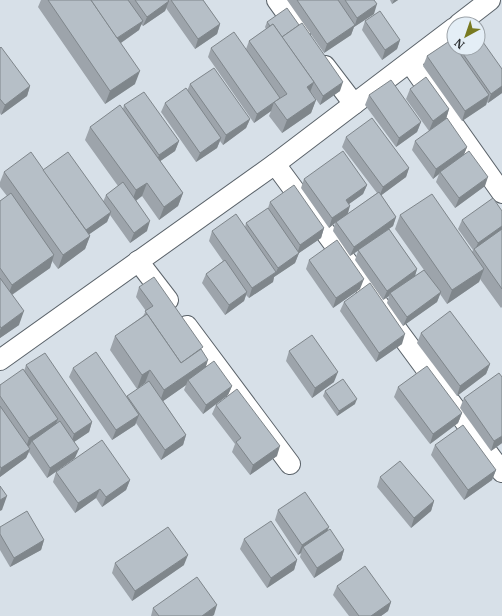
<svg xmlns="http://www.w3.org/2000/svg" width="502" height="616" font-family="Merriweather,serif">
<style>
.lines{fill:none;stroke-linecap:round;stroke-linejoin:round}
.minor-casing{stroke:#5b636a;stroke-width:22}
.minor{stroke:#fff;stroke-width:20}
.wall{fill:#9da4ab}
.shaded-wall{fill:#7f868b}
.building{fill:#b6bfc7;stroke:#7f868b}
</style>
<rect width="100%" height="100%" fill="#d7e0e8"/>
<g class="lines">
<defs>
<g id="minor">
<polyline points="277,0 300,32"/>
<polyline points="459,24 490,0"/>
<polyline points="410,63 502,193"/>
<polyline points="325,66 354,104"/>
<polyline points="275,164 502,472"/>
<polyline points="138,261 168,300"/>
<polyline points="187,326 290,464"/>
<polyline points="0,360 275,164 454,28"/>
</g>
</defs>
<use href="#minor" class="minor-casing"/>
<use href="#minor" class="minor"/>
</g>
<g class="wall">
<polygon points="41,0 203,0 220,24 217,34 195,49 166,8 165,11 143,26 141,24 139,30 121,43 135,84 105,104 38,7"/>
<polygon points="287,0 374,0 374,14 354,27 351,35 324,53"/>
<polygon points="390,0 398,0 392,4"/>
<polygon points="365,21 400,40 397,49 382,60 362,30"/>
<polygon points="267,22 340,91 320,105 311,92 316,100 311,113 282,133 269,116 271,111 254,123 208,57 211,48 246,49 249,41 266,29 265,27"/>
<polygon points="454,37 454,48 478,48 502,69 502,93 488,103 487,102 486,105 462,121 423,66 427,56 451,41 452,38"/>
<polygon points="0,48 30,86 27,96 1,115 0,113"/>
<polygon points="190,84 250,119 246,128 223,145 220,141 217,148 196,162 161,112 165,103 187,91"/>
<polygon points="410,89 449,109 446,119 429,131 406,99"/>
<polygon points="369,95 421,122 417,132 396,147 365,105"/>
<polygon points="124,105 179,141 175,151 160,161 183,193 178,206 159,220 142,196 136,201 147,231 130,243 110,215 107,222 89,234 90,236 85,249 58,269 52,261 50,268 12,295 19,325 0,338 0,201 7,196 0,187 0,182 4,172 43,170 103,202 106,195 118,186 85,140 90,127 123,109"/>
<polygon points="346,137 409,168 406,177 381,195 396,217 393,226 389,229 417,269 415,276 424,270 395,229 400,215 472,252 473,250 458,229 462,220 502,211 502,307 501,308 480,279 479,282 447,304 440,294 437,302 403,326 387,303 389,296 383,300 355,260 358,251 350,256 333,231 335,223 329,228 301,188 304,179 367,185 363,194 349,204 348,214 377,193 342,147"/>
<polygon points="415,141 467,147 464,154 485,186 455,208 436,182 439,174 433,179 412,150"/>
<polygon points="270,202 324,228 321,238 299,253 295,263 274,277 273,282 249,298 246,295 244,301 225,315 202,283 206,274 223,261 209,241 212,231 245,227 246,223 268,208"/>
<polygon points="309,260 360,289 333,308 306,269"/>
<polygon points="139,287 202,351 206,367 232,386 228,395 203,414 184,390 186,385 163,401 186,435 183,445 161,460 136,423 135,425 112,440 69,377 73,368 127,397 127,396 145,384 145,383 137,389 110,350 115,336 143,316 146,311 136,297"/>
<polygon points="344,302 402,344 376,362 340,311"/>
<polygon points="421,333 490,364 486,374 457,396 417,343"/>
<polygon points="289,351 334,382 312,398 286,361"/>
<polygon points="26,365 92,422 89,432 74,442 75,458 47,478 29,452 26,458 0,477 0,385 24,371"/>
<polygon points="398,387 462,413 458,423 430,444 394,397"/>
<polygon points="325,391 355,404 337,416 323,396"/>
<polygon points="464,398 502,443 491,451 460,408"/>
<polygon points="216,405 277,456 250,475 232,452 235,444 212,414"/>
<polygon points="435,445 496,470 492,480 464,500 431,455"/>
<polygon points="56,472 130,480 126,490 102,507 96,498 75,513 53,482"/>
<polygon points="380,477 434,501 431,511 411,528 377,487"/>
<polygon points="278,510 327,531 344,550 341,560 314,578 300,557 301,553 298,555 275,520"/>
<polygon points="0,534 44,540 41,550 10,567 0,550"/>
<polygon points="244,539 297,560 294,570 267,588 240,549"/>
<polygon points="115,563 184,565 132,601 112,573"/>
<polygon points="337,586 391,602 388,611 381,616 349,616 333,595"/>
<polygon points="153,608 214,615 212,616 151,616"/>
</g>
<g class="shaded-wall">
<polygon points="394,0 398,0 392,4"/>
<polygon points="169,1 165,11 143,26 147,17"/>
<polygon points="377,4 374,14 354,27 351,35 324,53 327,44 355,25 357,18"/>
<polygon points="143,21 139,30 112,49 116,39"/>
<polygon points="220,24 217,34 195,49 198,39"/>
<polygon points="400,40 397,49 382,60 385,50"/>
<polygon points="140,71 135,84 105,104 110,91"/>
<polygon points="314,82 309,95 307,87"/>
<polygon points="343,82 340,91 320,105 323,96"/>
<polygon points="30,86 27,96 1,115 5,105"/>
<polygon points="502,86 502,93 488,103 491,94"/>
<polygon points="489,95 486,105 462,121 465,111"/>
<polygon points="280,98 274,102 271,111 254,123 257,114"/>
<polygon points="316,100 311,113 282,133 287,120"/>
<polygon points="449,109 446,119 429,131 433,121"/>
<polygon points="250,119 246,128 223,145 226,135"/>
<polygon points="421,122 417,132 396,147 399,138"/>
<polygon points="221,138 217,148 196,162 200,153"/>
<polygon points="179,141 175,151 156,164 159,155"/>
<polygon points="467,147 463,157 440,172 439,174 433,179 436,169"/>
<polygon points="409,168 406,177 379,197 383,187"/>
<polygon points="488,177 485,186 455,208 459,198"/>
<polygon points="147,183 142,196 131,204 136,190"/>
<polygon points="367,185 363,194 342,209 346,200"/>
<polygon points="183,193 178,206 159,220 164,207"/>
<polygon points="350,206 347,216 336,222 335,223 329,228 332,218"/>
<polygon points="111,212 107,222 81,240 85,230"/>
<polygon points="396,217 393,226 350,256 354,247"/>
<polygon points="150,221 147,231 130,243 134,233"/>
<polygon points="502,226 502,233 475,250 478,243"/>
<polygon points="324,228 321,238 299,253 295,263 274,277 273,282 249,298 252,288 276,272 278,268 297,254 300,245"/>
<polygon points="90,236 85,249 58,269 63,255"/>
<polygon points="54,255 50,268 7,298 12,285"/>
<polygon points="417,269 414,279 390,293 389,296 383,300 387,291"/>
<polygon points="484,269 479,282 447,304 452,290"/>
<polygon points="364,279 360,289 333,308 336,298"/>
<polygon points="247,292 244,301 225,315 229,305"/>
<polygon points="441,292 437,302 403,326 407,317"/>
<polygon points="24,311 19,325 0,338 0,330 1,328"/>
<polygon points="405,334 402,344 376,362 379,353"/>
<polygon points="208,360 204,373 188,380 186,385 159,404 164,390"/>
<polygon points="490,364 486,374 457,396 460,386"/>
<polygon points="150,370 145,383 137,389 142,375"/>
<polygon points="338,372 334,382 312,398 315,388"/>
<polygon points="232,386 228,395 203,414 206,405"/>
<polygon points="357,399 355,404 337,416 339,411"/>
<polygon points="462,413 458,423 430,444 433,434"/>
<polygon points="139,415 135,425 112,440 116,430"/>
<polygon points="58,419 54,428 32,441 30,445 26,448 29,438"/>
<polygon points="92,422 89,432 71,444 74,434"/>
<polygon points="186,435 183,445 161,460 165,450"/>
<polygon points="502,436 502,443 491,451 494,441"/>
<polygon points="280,446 277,456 250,475 253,465"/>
<polygon points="30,449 26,458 0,477 0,472 1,468"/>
<polygon points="79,449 75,458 47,478 50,468"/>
<polygon points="496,470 492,480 464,500 468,490"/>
<polygon points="130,480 126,490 102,507 106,497"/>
<polygon points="100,489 96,498 75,513 78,503"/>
<polygon points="7,496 2,510 0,511 0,500"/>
<polygon points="434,501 431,511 411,528 414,518"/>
<polygon points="329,527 325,536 303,547 301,553 298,555 302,545"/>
<polygon points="44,540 41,550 10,567 14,558"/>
<polygon points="344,550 341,560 314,578 317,568"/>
<polygon points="188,555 184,565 132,601 135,591"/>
<polygon points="297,560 294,570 267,588 271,578"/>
<polygon points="391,602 388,611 381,616 371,616"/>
<polygon points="217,605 214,615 212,616 202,616"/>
</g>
<g class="building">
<polygon points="48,0 91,0 140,71 110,91"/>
<polygon points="91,0 128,0 143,21 117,38"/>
<polygon points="135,0 168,0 169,1 147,17"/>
<polygon points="171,0 203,0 220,24 198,39"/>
<polygon points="297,0 338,0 355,25 327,44"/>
<polygon points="345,0 374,0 377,4 357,18"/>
<polygon points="287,8 299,25 282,37 273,24 270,26 267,22"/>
<polygon points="380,11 400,40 385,50 365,21"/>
<polygon points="302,23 343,82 323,96 314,82 282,37"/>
<polygon points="273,24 314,82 307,87 316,100 287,120 274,102 287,94 249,41"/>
<polygon points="234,32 280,98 257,114 211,48"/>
<polygon points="478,35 502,69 502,86 491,94 459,48 478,48"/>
<polygon points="451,40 454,45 454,48 456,48 489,95 465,111 427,56"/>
<polygon points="1,47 30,86 5,105 0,99 0,48"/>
<polygon points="214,68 250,119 226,135 190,84"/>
<polygon points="426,77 449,109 433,121 410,89"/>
<polygon points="391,80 421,122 399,138 369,95"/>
<polygon points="186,88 221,138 200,153 165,103"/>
<polygon points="144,92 179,141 159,155 124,105"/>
<polygon points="120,105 183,193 164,207 147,183 136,190 90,127"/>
<polygon points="372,118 409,168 383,187 346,137"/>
<polygon points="447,118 467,147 436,169 415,141"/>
<polygon points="343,151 367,185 346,200 350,206 332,218 304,179"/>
<polygon points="469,151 488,177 459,198 440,172"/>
<polygon points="31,152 90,236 63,255 4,172"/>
<polygon points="68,152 111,212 86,230 43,170"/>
<polygon points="123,182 150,221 134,233 106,195"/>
<polygon points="294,185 324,228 300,245 270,202"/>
<polygon points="379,192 396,217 354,247 336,222"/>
<polygon points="11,193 54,255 12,285 0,268 0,201"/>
<polygon points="432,194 484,269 452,290 400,215"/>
<polygon points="493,198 502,211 502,226 478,243 462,220"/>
<polygon points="268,208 299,253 278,268 246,223"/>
<polygon points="236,214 276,272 252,288 212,231"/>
<polygon points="389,229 417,269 387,291 358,250"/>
<polygon points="502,229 502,289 474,249"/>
<polygon points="337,240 364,279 336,298 309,260"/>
<polygon points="225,260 247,292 229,305 206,274"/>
<polygon points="424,270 441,292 407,317 390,293"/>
<polygon points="154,277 203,347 181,363 145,311 153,306 139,287"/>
<polygon points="0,278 24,311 1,328 0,326"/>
<polygon points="370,283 405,334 379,353 344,302"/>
<polygon points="450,311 490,364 460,386 421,333"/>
<polygon points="147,314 181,363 201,349 208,360 164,390 150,370 142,375 115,336"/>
<polygon points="312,335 338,372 315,388 289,351"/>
<polygon points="96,352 139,415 116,430 73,368"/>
<polygon points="45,353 92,422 74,434 26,365"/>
<polygon points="214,361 232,386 206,405 188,380"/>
<polygon points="427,366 462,413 433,434 398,387"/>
<polygon points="23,369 58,419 29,438 0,396 0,385"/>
<polygon points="499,373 502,377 502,436 494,441 464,398"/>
<polygon points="343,379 357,399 339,411 325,391"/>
<polygon points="149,381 186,435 165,450 127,396"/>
<polygon points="237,389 280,446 253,465 236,442 241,438 216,405"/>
<polygon points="0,406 30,449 1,468 0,466"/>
<polygon points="60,421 79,449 50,468 32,441"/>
<polygon points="463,425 496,470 468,490 435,445"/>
<polygon points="102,440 130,480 106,497 100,489 78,503 56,472"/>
<polygon points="400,461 434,501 414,518 380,477"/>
<polygon points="0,486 7,496 0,500"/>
<polygon points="305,492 329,527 302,545 278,510"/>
<polygon points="27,511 44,540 14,558 0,534 0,527"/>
<polygon points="271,521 297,560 271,578 244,539"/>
<polygon points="168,527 188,555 135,591 115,563"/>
<polygon points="330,529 344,550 317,568 303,547"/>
<polygon points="365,566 391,602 371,616 359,616 337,586"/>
<polygon points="197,577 217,605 202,616 159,616 153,608"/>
</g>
<g transform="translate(466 36) rotate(220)"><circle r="19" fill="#e4eef6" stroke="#9ba2a8"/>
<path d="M0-3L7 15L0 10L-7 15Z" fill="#787a21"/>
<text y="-6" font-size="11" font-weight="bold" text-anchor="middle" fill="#2d3033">N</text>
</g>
</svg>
